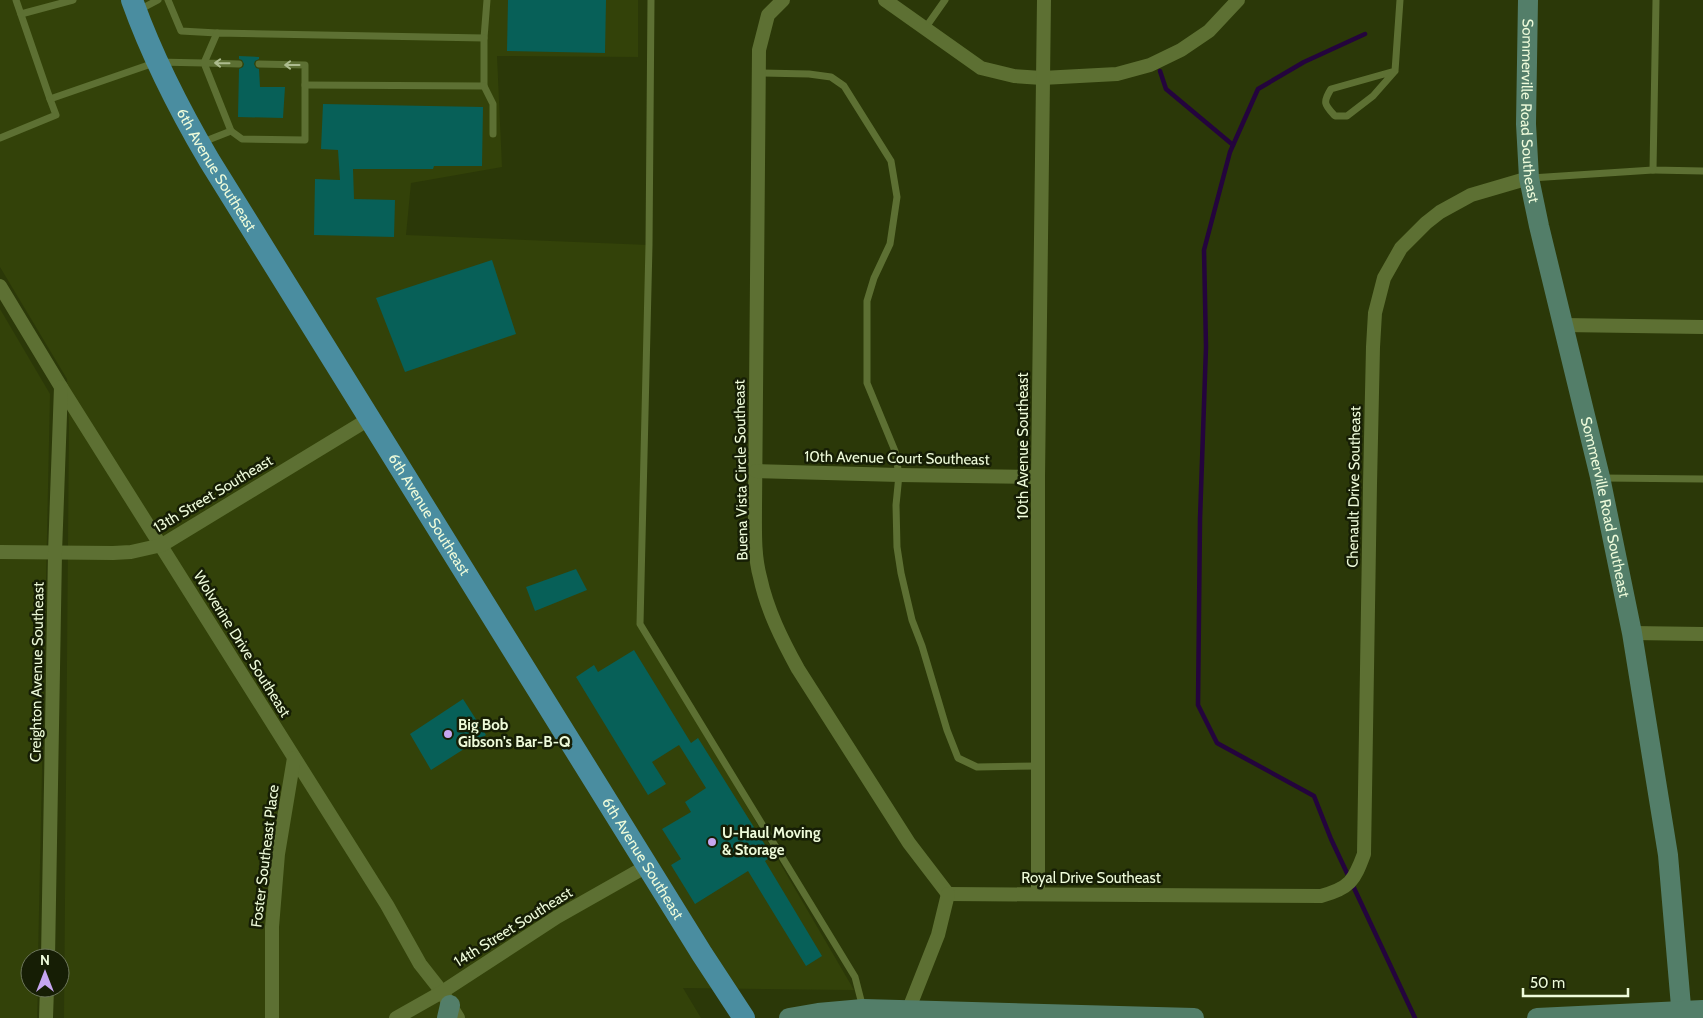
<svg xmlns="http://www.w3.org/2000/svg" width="1703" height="1018" font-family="Cabin,sans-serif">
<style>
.built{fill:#334209}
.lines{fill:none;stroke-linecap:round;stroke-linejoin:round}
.stream{stroke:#24043d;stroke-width:4.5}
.building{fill:#076058}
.lane{stroke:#5d7033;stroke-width:7}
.street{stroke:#5d7033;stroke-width:14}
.secondary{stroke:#537e69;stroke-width:20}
.primary{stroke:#4a8da0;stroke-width:22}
.oneway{stroke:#adbc8f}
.poi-dot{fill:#c6a6f0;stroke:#161e05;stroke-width:2}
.labels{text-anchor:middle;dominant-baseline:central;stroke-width:5;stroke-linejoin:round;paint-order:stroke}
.street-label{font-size:15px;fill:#eefbda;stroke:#161e05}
.poi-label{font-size:15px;font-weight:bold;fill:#eefbda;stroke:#161e05;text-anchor:start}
</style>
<rect width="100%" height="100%" fill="#2b3808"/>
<g class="built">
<polygon points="0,0 638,0 638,57 497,56 502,167 411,183 406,235 649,245 641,625 854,990 683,988 701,1018 64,1018 69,424 67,379 0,267"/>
<polygon points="0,309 50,394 38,958 30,958 30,988 38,988 37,1018 0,1018"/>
</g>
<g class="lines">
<g class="stream">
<polyline points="1365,34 1304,62 1258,89 1230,152 1204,250 1206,347 1200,519 1198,705 1217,743 1314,796 1331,839 1415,1018"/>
<polyline points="1160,71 1166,89 1233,145"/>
</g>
</g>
<g class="building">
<polygon points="508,0 606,0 605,53 507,51"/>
<polygon points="239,56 259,57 259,59 255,61 254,64 256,68 259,69 260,87 285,87 283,118 238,117 239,69 243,67 244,64 242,60 239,59"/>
<polygon points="323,104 483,107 482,166 434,166 433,169 353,169 354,199 395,200 394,237 314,235 315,179 340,180 338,150 321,149"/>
<polygon points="492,260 516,334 405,372 376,298"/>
<polygon points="576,569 587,590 535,611 526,587"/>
<polygon points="634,650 691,743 698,738 772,856 765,861 822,956 806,966 748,871 695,904 671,865 681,859 662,829 691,812 685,802 706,788 679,745 652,762 666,784 648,795 576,677 594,665 598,672"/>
<polygon points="463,699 486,735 431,770 410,734"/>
</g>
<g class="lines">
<g class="lane">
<polyline points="16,0 50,99 157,62 204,63 231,131 203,142"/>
<polyline points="168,0 181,31 217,33"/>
<polyline points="651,0 649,245 640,624 855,977 863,1008"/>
<polyline points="1656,0 1653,170 1703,171"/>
<polyline points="139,10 158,0"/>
<polyline points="21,14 73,0"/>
<polyline points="926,27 945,0"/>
<polyline points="239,64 204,63 217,33 484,38 487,0"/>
<path d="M1395 71 1331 89C1322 103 1325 105 1335 116H1347L1373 96 1395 71 1400 0"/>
<polyline points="760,73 809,74 831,77 844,86 891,161 897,197 890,244 874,278 867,301 867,383 895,451 899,475 896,505 897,547 901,573 912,620 922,646 947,730 958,758 977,767 1038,766"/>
<polyline points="305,85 484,86 484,38"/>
<polyline points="484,86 493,104 493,134"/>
<polyline points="231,131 242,139 305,140 305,65 259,64"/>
<polyline points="0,138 56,115 50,99"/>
<polyline points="1531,178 1653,170"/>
<polyline points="1603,478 1703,479"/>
</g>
<g class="street">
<path d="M783 0 768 15 759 50 755 508C755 531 754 555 760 577 767 610 782 640 798 669L909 843 948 894"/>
<polyline points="885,0 981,68 1014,76 1042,78 1117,74 1150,65 1181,50 1209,31 1238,0"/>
<polyline points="0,286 61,387 387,905 420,964 442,992 458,1018"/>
<polyline points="1563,325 1703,327"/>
<polyline points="756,471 899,475 1038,477"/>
<polyline points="0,552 113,553 131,552 162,545 369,419"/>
<polyline points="1632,633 1703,634"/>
<polyline points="1038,893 1038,477 1044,0"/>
<path d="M948 894 1321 896C1350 888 1354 881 1364 854L1370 484 1373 347 1375 313 1384 278 1401 248 1426 223 1440 212 1471 195 1529 178"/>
<polyline points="48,958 55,553 61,387"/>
<polyline points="908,1011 938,935 948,894"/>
<polyline points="46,1018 47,988"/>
<polyline points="272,1018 272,927 278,854 294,758"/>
<polyline points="396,1018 442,992 557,917 647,866"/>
</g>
<g class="secondary">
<path id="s1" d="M1528 0 1526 124 1529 178 1539 226 1600 477 1632 633 1668 855 1682 1018"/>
<polyline points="447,1018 450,1005"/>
<polyline points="789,1018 818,1013 863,1009 1194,1018"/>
<polyline points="1537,1018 1703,1010"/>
</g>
<path class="primary" id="s2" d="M132 0C152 56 179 109 209 160L702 954 744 1018"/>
</g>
<defs><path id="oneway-shaft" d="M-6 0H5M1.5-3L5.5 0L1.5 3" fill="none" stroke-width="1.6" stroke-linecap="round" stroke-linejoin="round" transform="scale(1.25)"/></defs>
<g class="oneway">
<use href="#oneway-shaft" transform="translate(222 63) rotate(-179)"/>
<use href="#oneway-shaft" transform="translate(292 65) rotate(-180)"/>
</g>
<g class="poi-dot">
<circle cx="448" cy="734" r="5"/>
<circle cx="712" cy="842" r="5"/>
</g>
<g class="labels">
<g class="street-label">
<text stroke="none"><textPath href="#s1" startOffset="111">Sommerville Road Southeast</textPath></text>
<text stroke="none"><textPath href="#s2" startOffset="190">6th Avenue Southeast</textPath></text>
<text transform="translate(1023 446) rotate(-90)">10th Avenue Southeast</text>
<text transform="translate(897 458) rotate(1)">10th Avenue Court Southeast</text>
<text transform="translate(741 470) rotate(-91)">Buena Vista Circle Southeast</text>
<text transform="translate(1354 487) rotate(-89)">Chenault Drive Southeast</text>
<text transform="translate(213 494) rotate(-31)">13th Street Southeast</text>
<text stroke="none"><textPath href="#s1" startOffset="516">Sommerville Road Southeast</textPath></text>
<text stroke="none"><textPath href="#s2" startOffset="595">6th Avenue Southeast</textPath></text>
<text transform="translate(242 644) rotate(58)">Wolverine Drive Southeast</text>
<text transform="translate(37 672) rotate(-89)">Creighton Avenue Southeast</text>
<text transform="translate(265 856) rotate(-83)">Foster Southeast Place</text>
<text stroke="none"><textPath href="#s2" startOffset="1000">6th Avenue Southeast</textPath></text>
<text x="1091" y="878">Royal Drive Southeast</text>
<text transform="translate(513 927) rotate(-32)">14th Street Southeast</text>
</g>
<g class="poi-label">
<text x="458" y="725">Big Bob<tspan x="458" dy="17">Gibson's Bar-B-Q</tspan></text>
<text x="722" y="833">U-Haul Moving<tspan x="722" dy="17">&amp; Storage</tspan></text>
</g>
</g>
<g transform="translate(45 973)"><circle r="24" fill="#161e05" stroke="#6c765a"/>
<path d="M0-4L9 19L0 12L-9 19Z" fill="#c6a6f0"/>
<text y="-8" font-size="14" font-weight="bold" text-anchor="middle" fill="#eefbda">N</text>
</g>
<path d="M1523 988v8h105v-8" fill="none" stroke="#eefbda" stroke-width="2.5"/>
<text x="1530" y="988" font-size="15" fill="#eefbda" stroke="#161e05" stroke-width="4" paint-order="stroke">50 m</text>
</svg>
